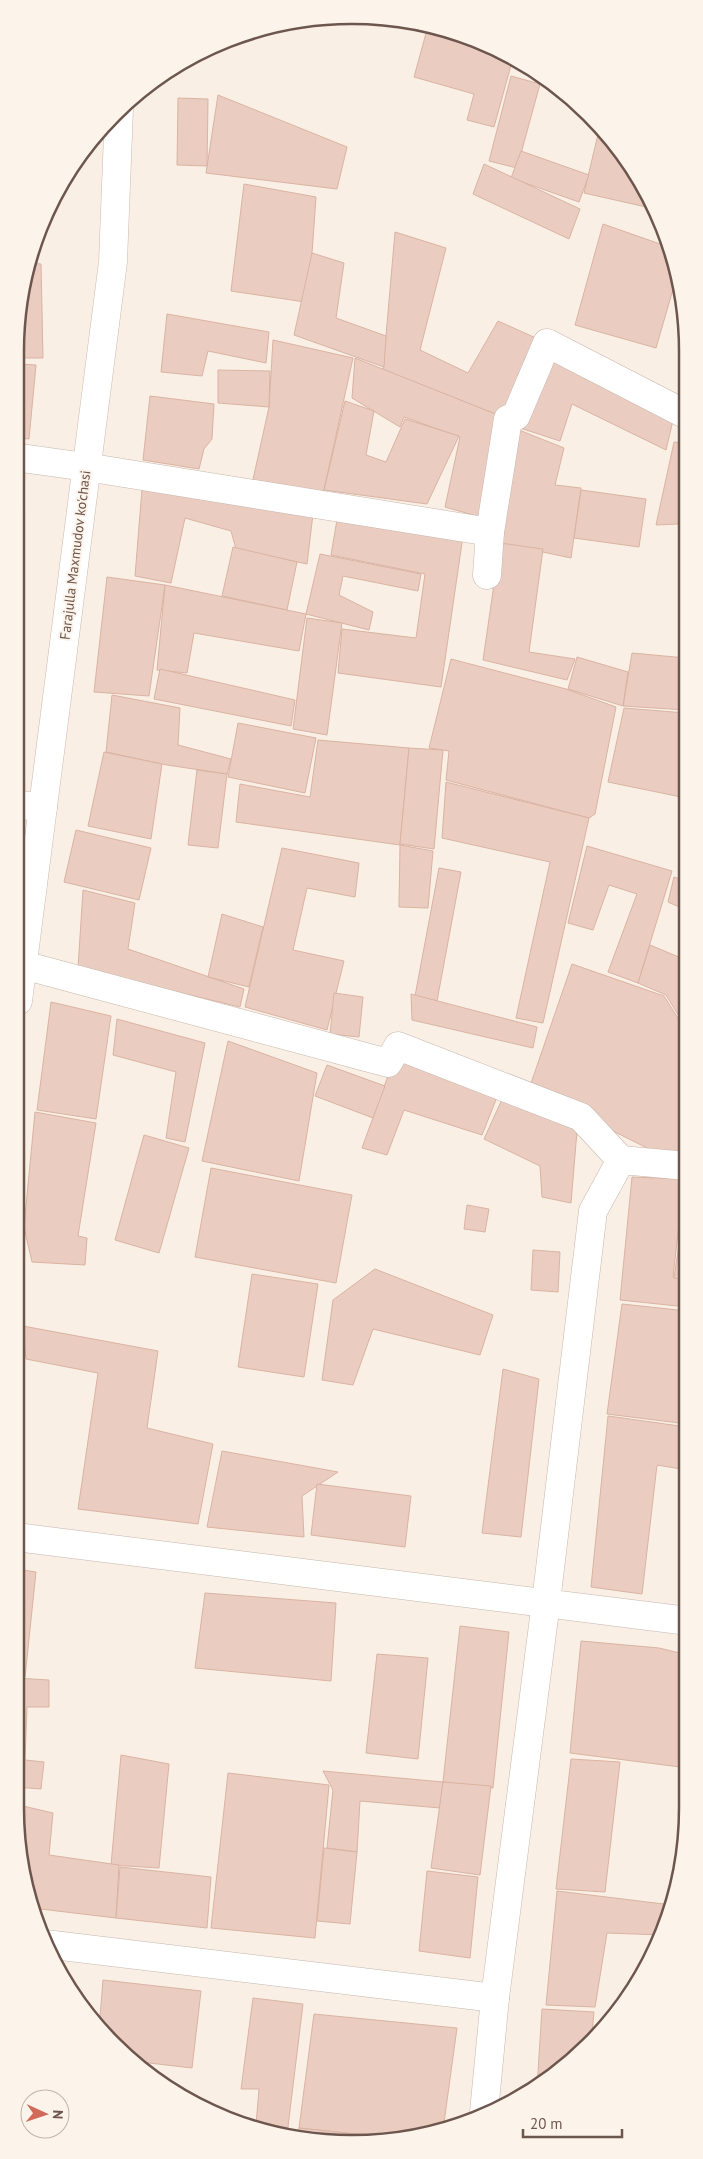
<svg xmlns="http://www.w3.org/2000/svg" width="703" height="2159" font-family="'PT Sans',sans-serif">
<style>
.building{fill:#eacdc0;stroke:#dab3a2}
.lines{fill:none;stroke-linecap:round;stroke-linejoin:round}
.minor-casing{stroke:#c8b6ac;stroke-width:29}
.secondary-casing{stroke:#cdb8ad;stroke-width:29}
.minor{stroke:#fff;stroke-width:28}
.secondary{stroke:#fff;stroke-width:28}
.labels{text-anchor:middle;dominant-baseline:central;stroke-width:4;stroke-linejoin:round;paint-order:stroke}
.street-label{font-size:14px;fill:#6d564d;stroke:#fcf3ea}
.rim{fill:none;stroke:#6d564d;stroke-width:2.5}
</style>
<rect width="100%" height="100%" fill="#f9efe4"/>
<g class="building">
<polygon points="428,26 513,58 494,127 467,120 474,94 414,77"/>
<polygon points="517,59 520,60 562,95 551,93 515,63"/>
<polygon points="511,76 540,84 517,168 489,161"/>
<polygon points="218,95 347,147 337,189 206,173"/>
<polygon points="178,98 208,99 207,166 177,165"/>
<polygon points="600,126 604,129 653,203 655,209 584,193"/>
<polygon points="521,151 589,175 579,202 511,178"/>
<polygon points="484,164 580,209 569,239 473,194"/>
<polygon points="244,184 316,197 312,253 305,302 231,291"/>
<polygon points="603,224 666,246 676,279 656,348 575,325"/>
<polygon points="40,225 37,262 29,262"/>
<polygon points="395,232 446,248 420,350 468,373 498,321 547,343 508,419 383,370"/>
<polygon points="312,253 344,263 336,318 386,336 384,367 294,335"/>
<polygon points="28,263 41,264 43,358 21,358 22,286"/>
<polygon points="167,314 269,332 266,363 208,351 202,376 161,372"/>
<polygon points="273,340 353,358 322,499 252,484 269,407"/>
<polygon points="557,353 674,416 666,450 572,404 560,441 517,427"/>
<polygon points="355,358 508,419 487,519 445,507 460,437 404,417 400,427 352,398"/>
<polygon points="21,364 36,365 29,439 21,438"/>
<polygon points="218,370 270,371 269,407 218,403"/>
<polygon points="150,396 214,404 212,439 204,449 199,469 143,460"/>
<polygon points="345,401 374,411 366,455 386,462 405,419 459,436 427,504 324,490"/>
<polygon points="519,430 564,448 555,485 581,488 571,558 500,543"/>
<polygon points="674,442 685,443 685,473 678,524 656,525"/>
<polygon points="143,477 313,514 307,564 236,549 231,531 185,518 171,583 135,576"/>
<polygon points="581,490 646,499 639,547 574,538"/>
<polygon points="338,514 463,536 441,687 338,673 342,629 416,638 425,574 331,555"/>
<polygon points="500,543 543,549 529,652 575,659 567,680 483,660"/>
<polygon points="233,547 297,562 287,610 222,596"/>
<polygon points="320,554 421,574 418,591 343,576 339,595 373,612 369,630 306,614"/>
<polygon points="107,577 165,585 149,696 94,692"/>
<polygon points="165,585 306,614 299,651 194,633 187,673 157,670"/>
<polygon points="307,618 342,623 327,735 293,729"/>
<polygon points="632,653 686,658 686,710 623,706"/>
<polygon points="577,657 628,672 623,706 568,689"/>
<polygon points="451,659 566,689 616,707 595,814 589,818 446,780 449,751 429,748"/>
<polygon points="160,669 295,700 291,726 154,699"/>
<polygon points="112,695 180,708 178,745 231,759 227,774 167,765 106,752"/>
<polygon points="624,708 686,713 686,798 608,782"/>
<polygon points="238,723 316,738 305,793 228,777"/>
<polygon points="318,740 409,748 400,845 236,822 240,784 310,797"/>
<polygon points="409,748 443,750 434,849 400,844"/>
<polygon points="104,752 162,764 151,839 88,826"/>
<polygon points="197,770 227,774 218,848 188,845"/>
<polygon points="446,782 589,818 543,1023 516,1018 550,862 442,838"/>
<polygon points="76,830 151,848 139,900 64,882"/>
<polygon points="400,845 433,851 428,908 399,907"/>
<polygon points="587,846 672,871 638,983 608,972 637,894 609,885 593,930 568,923"/>
<polygon points="282,848 359,863 355,897 307,888 293,950 344,961 327,1030 245,1007"/>
<polygon points="439,868 461,872 437,1001 415,996"/>
<polygon points="674,877 686,881 686,910 668,902"/>
<polygon points="83,890 135,903 128,949 244,989 240,1007 78,968"/>
<polygon points="222,914 263,927 249,987 208,977"/>
<polygon points="650,945 686,960 686,1023 682,1021 666,995 638,983"/>
<polygon points="572,964 664,996 683,1026 686,1028 687,1144 677,1163 529,1089"/>
<polygon points="334,993 363,997 359,1037 330,1034"/>
<polygon points="411,994 537,1027 533,1048 412,1020"/>
<polygon points="51,1002 111,1016 96,1119 37,1110"/>
<polygon points="117,1019 205,1043 185,1142 166,1138 176,1072 113,1055"/>
<polygon points="228,1041 317,1073 299,1181 202,1161"/>
<polygon points="397,1051 499,1092 482,1135 404,1110 387,1155 362,1148"/>
<polygon points="327,1065 385,1086 373,1118 315,1096"/>
<polygon points="504,1095 577,1131 571,1203 542,1197 540,1166 484,1139"/>
<polygon points="35,1112 96,1123 78,1236 87,1238 85,1265 32,1262 24,1227"/>
<polygon points="144,1135 189,1148 159,1253 115,1240"/>
<polygon points="211,1168 352,1195 336,1283 195,1257"/>
<polygon points="632,1177 684,1179 673,1277 687,1279 687,1307 620,1300"/>
<polygon points="687,1191 687,1280 674,1278"/>
<polygon points="467,1205 489,1209 485,1232 464,1229"/>
<polygon points="533,1250 560,1252 558,1292 531,1290"/>
<polygon points="375,1269 493,1315 480,1355 373,1329 353,1385 322,1380 333,1300"/>
<polygon points="252,1274 318,1284 304,1377 238,1367"/>
<polygon points="622,1304 687,1311 687,1424 607,1414"/>
<polygon points="23,1326 158,1351 147,1428 213,1444 198,1524 78,1509 98,1373 26,1359"/>
<polygon points="503,1369 539,1379 521,1537 482,1533"/>
<polygon points="608,1416 687,1427 687,1470 657,1465 642,1594 591,1587"/>
<polygon points="222,1451 338,1472 302,1496 304,1537 207,1527"/>
<polygon points="317,1484 411,1496 405,1547 311,1535"/>
<polygon points="16,1569 36,1572 25,1677 16,1677"/>
<polygon points="205,1593 336,1603 331,1681 195,1668"/>
<polygon points="460,1626 509,1632 493,1788 443,1782"/>
<polygon points="581,1641 659,1648 688,1655 688,1768 570,1753"/>
<polygon points="377,1654 428,1658 418,1759 366,1753"/>
<polygon points="16,1678 49,1680 49,1707 27,1707 25,1760 44,1762 41,1789 15,1787"/>
<polygon points="121,1755 169,1764 159,1868 111,1865"/>
<polygon points="571,1759 620,1762 605,1892 556,1889"/>
<polygon points="323,1771 443,1782 440,1808 360,1801 357,1852 327,1848 333,1790"/>
<polygon points="228,1773 329,1785 315,1938 211,1928"/>
<polygon points="443,1782 491,1786 480,1875 431,1868"/>
<polygon points="15,1787 20,1787 17,1827 15,1808"/>
<polygon points="23,1806 53,1813 49,1855 119,1865 116,1918 32,1908 21,1873 18,1843"/>
<polygon points="324,1848 357,1852 350,1924 317,1921"/>
<polygon points="120,1867 211,1877 207,1928 116,1918"/>
<polygon points="427,1871 478,1877 470,1958 419,1951"/>
<polygon points="557,1891 672,1905 663,1935 607,1933 595,2007 546,2005"/>
<polygon points="103,1980 201,1991 192,2068 132,2061 99,2030"/>
<polygon points="253,1998 303,2004 287,2135 256,2125 259,2089 241,2089"/>
<polygon points="542,2009 594,2012 591,2043 537,2088"/>
<polygon points="314,2014 457,2028 443,2130 401,2139 299,2128"/>
<polygon points="299,2128 401,2139 374,2143 308,2141 298,2138"/>
</g>
<g class="lines">
<defs>
<g id="minor">
<polyline points="21,458 86,467 490,532 487,575"/>
<polyline points="490,532 508,419 516,416 547,343 685,414"/>
<polyline points="19,805 43,807"/>
<polyline points="23,965 388,1063 398,1046 581,1117 621,1160"/>
<polyline points="16,1537 688,1621"/>
<polyline points="45,1944 495,1998"/>
<polyline points="484,2112 495,1998 546,1602 593,1211 621,1160 687,1166"/>
</g>
<polyline id="secondary" points="18,1001 113,262 119,109"/>
</defs>
<use href="#minor" class="minor-casing"/>
<use href="#secondary" class="secondary-casing"/>
<use href="#minor" class="minor"/>
<use href="#secondary" class="secondary"/>
</g>
<g class="labels">
<g class="street-label">
<text transform="translate(75 555) rotate(-83)">Farajulla Maxmudov ko'chasi</text>
</g>
</g>
<path d="M0 0H703V2159H0ZM351 24H352A327 327 0 0 1 679 351V1808A327 327 0 0 1 352 2135H351A327 327 0 0 1 24 1808V351A327 327 0 0 1 351 24Z" fill="#fcf3ea" fill-rule="evenodd"/>
<path class="rim" d="M351 24H352A327 327 0 0 1 679 351V1808A327 327 0 0 1 352 2135H351A327 327 0 0 1 24 1808V351A327 327 0 0 1 351 24Z"/>
<g transform="translate(45 2114) rotate(93)"><circle r="24" fill="#fcf3ea" stroke="#c3b4ab"/>
<path d="M0-4L9 19L0 12L-9 19Z" fill="#d26a5a"/>
<text y="-8" font-size="14" font-weight="bold" text-anchor="middle" fill="#6d564d">N</text>
</g>
<path d="M523 2129v8h99v-8" fill="none" stroke="#6d564d" stroke-width="2.5"/>
<text x="530" y="2129" font-size="15" fill="#6d564d" stroke="#fcf3ea" stroke-width="4" paint-order="stroke">20 m</text>
</svg>
